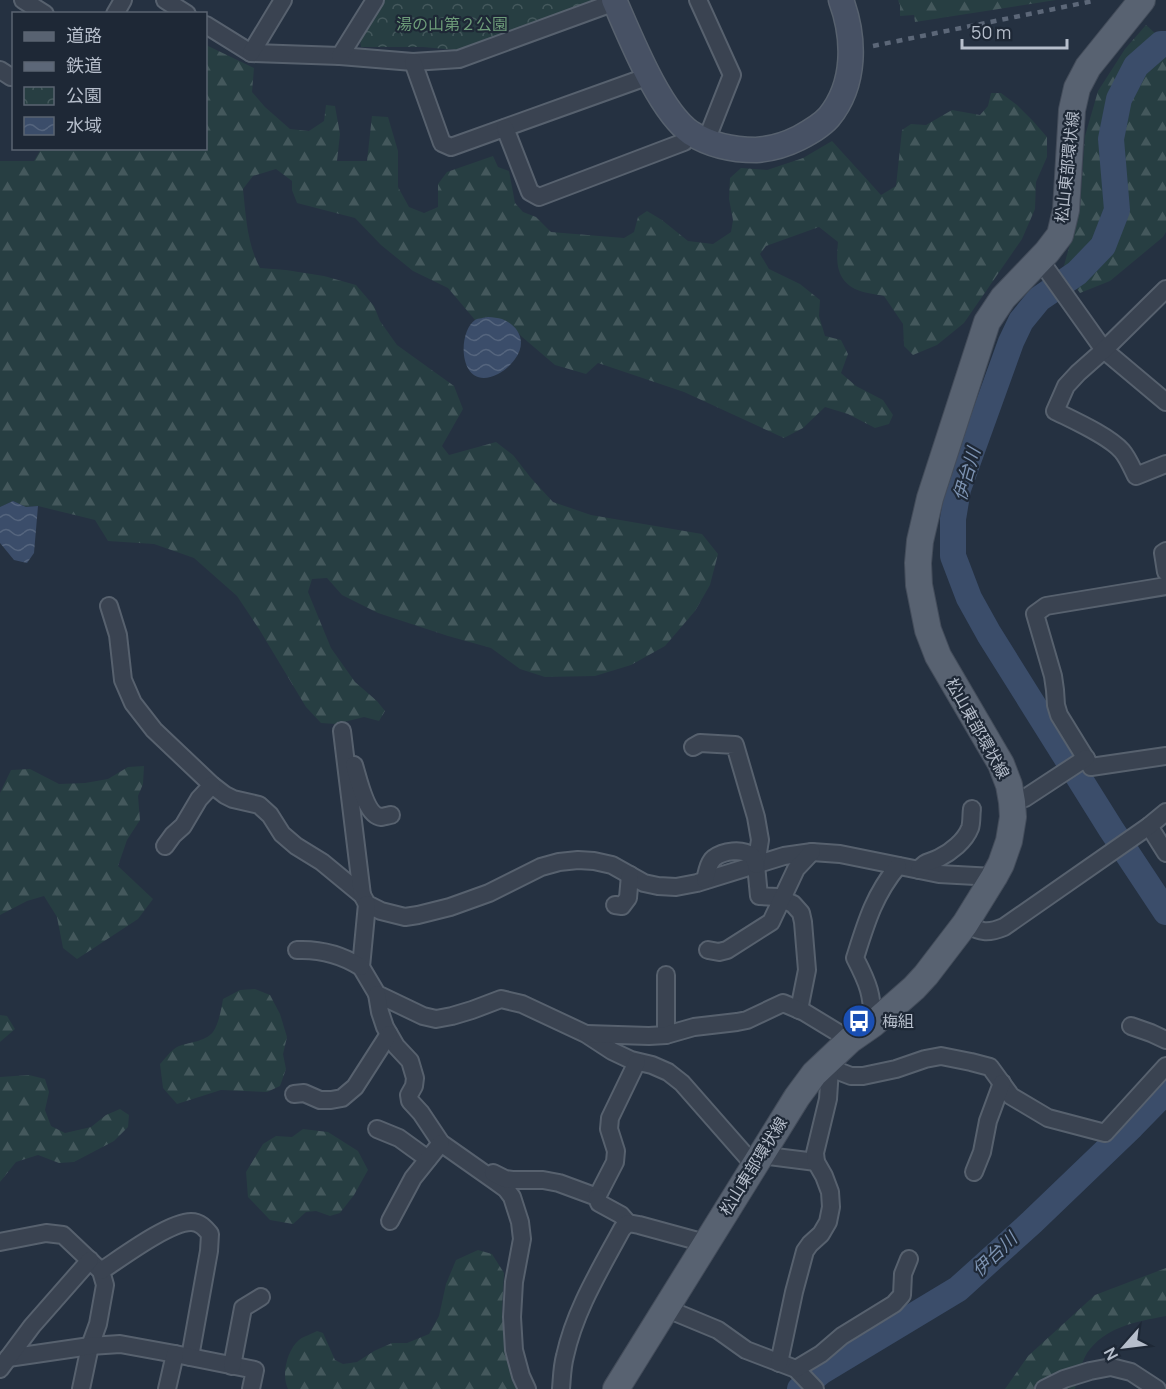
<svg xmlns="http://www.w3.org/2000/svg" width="1166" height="1389" font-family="Manrope,'Noto Sans JP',sans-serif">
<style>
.forest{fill:url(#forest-firs)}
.park{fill:url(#park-crowns)}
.water{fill:url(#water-waves)}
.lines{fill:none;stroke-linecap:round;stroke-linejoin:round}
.river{stroke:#3b4d6a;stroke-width:26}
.street-casing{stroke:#57616e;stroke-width:20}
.secondary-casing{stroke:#57616e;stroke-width:27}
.primary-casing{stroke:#434c5a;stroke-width:28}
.street{stroke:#3a4351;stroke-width:16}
.secondary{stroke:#475164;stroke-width:24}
.primary{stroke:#586271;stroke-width:26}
.rail{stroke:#5c6778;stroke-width:4.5;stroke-dasharray:6 6;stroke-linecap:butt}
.labels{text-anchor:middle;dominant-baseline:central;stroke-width:4.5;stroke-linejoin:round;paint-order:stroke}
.park-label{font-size:16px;fill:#6d9c79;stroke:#1e2836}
.street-label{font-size:16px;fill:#b6becb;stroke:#1e2836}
.poi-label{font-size:16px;fill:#b6becb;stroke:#1e2836;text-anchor:start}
.water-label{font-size:18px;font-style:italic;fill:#7d93b2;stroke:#1e2836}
</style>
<defs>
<pattern id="forest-firs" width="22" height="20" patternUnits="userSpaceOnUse" patternTransform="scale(1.5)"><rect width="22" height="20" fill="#273e42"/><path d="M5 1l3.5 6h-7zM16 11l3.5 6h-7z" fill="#44585c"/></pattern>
<pattern id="park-crowns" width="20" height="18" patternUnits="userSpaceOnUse" patternTransform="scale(1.5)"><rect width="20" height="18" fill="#273e42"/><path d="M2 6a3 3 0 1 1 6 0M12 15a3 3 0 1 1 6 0" fill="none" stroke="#44585c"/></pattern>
<pattern id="water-waves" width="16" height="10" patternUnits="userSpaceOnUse" patternTransform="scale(1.5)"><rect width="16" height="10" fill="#3b4d6a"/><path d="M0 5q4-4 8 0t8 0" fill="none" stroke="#55657e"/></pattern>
</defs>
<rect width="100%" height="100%" fill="#253141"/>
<g class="forest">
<polygon points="898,0 1056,0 915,22 914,15 900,16 900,5"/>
<polygon points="1146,25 1166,43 1166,232 1163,237 1110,281 1080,293 1063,269 1080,208 1085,136 1098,91 1125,49"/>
<path d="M206 45 254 68 252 92 265 107 290 129 309 131 324 121 326 105 335 106 340 134 337 161H367L372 116 388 117 398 151V187L409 207 424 213 438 207V184L447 172 493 156 498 167 509 171 515 203 523 212 536 217 551 232 624 238 634 232 638 217 647 211 662 220 688 241 713 244 731 232 733 220 729 199 730 178 741 168 767 170 803 158 832 141 881 195 896 186 902 130 911 124 926 125 952 110 980 115 988 106 991 93H1001L1017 105 1033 121 1047 137V157L1036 182 1035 209 1022 239 964 323 937 345 913 355 904 346 903 324 884 296C875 294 863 293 855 289 836 279 836 261 838 242L819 227 766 246 760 254 769 269 800 284 820 300 819 316 825 336 841 340 848 354 841 373 856 386 883 400 893 415 889 424 875 428 848 414 825 407 803 428 784 438 684 392 598 363 586 374 555 365 521 336 513 326 488 317 475 320 448 288 413 271 381 245 355 218 297 203 292 190V181L276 169 253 176 243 189C246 217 247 243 260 268L286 270 324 276 356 285 374 306 380 321 397 345 454 386 463 409 442 446 449 455 496 442 513 455 531 478 553 502 591 515 702 534 718 554 710 585 695 611 665 646 631 665 595 676 545 677 520 669 491 648 448 636 378 613 342 595 327 578 312 579 308 592 331 648 355 682 377 701 385 711 379 721 364 717 336 724 321 723 306 707 259 629 237 596 194 558 154 544 108 541 95 520 38 506 26 507 13 501 0 507V161H34L41 149 206 148Z"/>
<polygon points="144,766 143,784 138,796 140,820 127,840 118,866 153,899 138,919 77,959 63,948 57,917 44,896 27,901 0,915 0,793 11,770 30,769 59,784 85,783 108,779 128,767"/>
<path d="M255 989 270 995 280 1014 287 1037 283 1054 286 1069 280 1086 267 1092 221 1090 177 1104 163 1088 160 1064C165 1059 170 1051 177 1047 188 1042 205 1042 213 1032 219 1023 221 1010 223 999L240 990Z"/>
<polygon points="0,1015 7,1016 15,1029 0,1042"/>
<polygon points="29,1075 45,1079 49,1092 45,1110 51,1126 65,1133 91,1127 106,1115 120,1109 129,1115 128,1127 114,1141 74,1162 59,1163 38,1155 16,1162 0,1182 0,1077"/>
<polygon points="303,1129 328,1132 358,1151 368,1170 354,1195 340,1213 330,1216 316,1211 306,1212 293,1224 270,1220 248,1197 246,1172 263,1144 276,1136 292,1137"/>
<path d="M478 1250 492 1254 504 1273 502 1310 508 1364 518 1389H288C281 1375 287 1350 299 1340 304 1336 312 1334 317 1331L323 1333 335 1360 343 1364 357 1362 374 1351 392 1343H407L429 1334 439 1316 446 1284 456 1260Z"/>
<path d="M1166 1268V1316C1136 1322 1106 1326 1087 1353 1081 1363 1078 1378 1075 1389H1005L1028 1356 1095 1295Z"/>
</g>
<polygon class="park" points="383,0 593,0 554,17 456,50 423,47 361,47 360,40"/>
<g class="water">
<path d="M488 317C493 317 498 318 502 319 520 326 527 343 515 359 511 365 504 371 498 374 459 394 456 333 475 320 478 318 485 318 488 317Z"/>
<polygon points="13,501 26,507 38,506 34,553 27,563 14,560 0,543 0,507"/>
</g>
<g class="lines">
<g class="river">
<polyline points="1166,44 1161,44 1136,66 1119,99 1111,139 1117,210 1103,246 1077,273 1039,299 1021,321 1011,342 958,489 953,519 953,556 969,598 989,634 1111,829 1166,912"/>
<polyline points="800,1389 822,1371 958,1289 1032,1222 1132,1126 1166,1091"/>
</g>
<defs>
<g id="street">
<polyline points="23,0 45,14"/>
<polyline points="165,0 187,14"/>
<polyline points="698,0 732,75 706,141"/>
<polyline points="115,14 123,0"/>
<polyline points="206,25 251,53 340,56 413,62 459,59 615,2"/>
<polyline points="251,53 283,0"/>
<polyline points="340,56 375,0"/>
<polyline points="413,62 442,143 451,147 649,76"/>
<polyline points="0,70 11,77 14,76"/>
<polyline points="505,128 530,192 539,197 684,142 690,132"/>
<polyline points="1040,260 1104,350 1166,402"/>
<path d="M1166 289 1104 350 1078 373 1066 386 1055 411C1073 420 1109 436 1122 451 1128 458 1132 468 1136 476L1166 464"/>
<polyline points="1166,551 1163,553 1166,572"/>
<polyline points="1166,586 1046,606 1035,614 1053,676 1055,690 1056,705 1059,715 1091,767 1166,756"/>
<polyline points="109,606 118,635 123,680 133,703 154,730 212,785 225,795 233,799 259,805 270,815 282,834 296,846 322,862 362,895 367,904 381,911 405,917 418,915 450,907 489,893 541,867 559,862 578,860 594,861 612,865 644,883 658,886 676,887 697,883 784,856 812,852 840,854 939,874 994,877"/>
<polyline points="342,731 362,895"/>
<polyline points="693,747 700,743 735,745 756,817 760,840 756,865 759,896 777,897 793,904 801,913 803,922 807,970 799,1010"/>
<path d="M354 765C358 778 366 816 381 817 382 817 390 815 391 815"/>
<polyline points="1012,802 1025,798 1086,758"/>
<polyline points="1149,826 1166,853"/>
<polyline points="165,846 173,835 183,826 199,799 212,785"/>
<path d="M919 870C925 861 929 863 939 858 951 852 965 841 970 828 972 822 971 815 972 809"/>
<path d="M705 880C707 873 708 863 714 858 723 851 742 848 752 856 753 857 756 863 756 865"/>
<polyline points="367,904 361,967 377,994 423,1016 436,1019 452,1016 472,1010 501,999 522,1004 586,1034 612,1051 631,1060 652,1065 668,1072 682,1083 754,1165"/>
<polyline points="615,905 622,906 628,898 630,875"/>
<path d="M965 924C981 932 987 934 1004 927L1149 826 1166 812"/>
<path d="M297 950C319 949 342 955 361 967"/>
<polyline points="708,950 719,952 727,950 771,922 796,869 812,852"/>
<polyline points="666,975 666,1035"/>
<polyline points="377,994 380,1012 385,1027 396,1046 410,1061 415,1078 414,1086 409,1095 410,1101 421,1113 441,1143 495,1181 506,1189 512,1197 520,1222 522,1239 514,1282 512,1317 514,1350 521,1376 527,1389"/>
<path d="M873 1024C872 994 869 985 855 958 866 923 874 895 898 866"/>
<polyline points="1131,1026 1151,1033 1166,1040"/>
<polyline points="587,1034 649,1036 666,1035 694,1027 737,1022 747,1020 783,1003 804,1012 850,1040"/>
<polyline points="830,1068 851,1076 863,1076 896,1069 925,1059 941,1056 971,1062 990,1067 1011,1096 1048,1118 1105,1133 1166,1066"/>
<polyline points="294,1094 304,1093 320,1100 331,1100 342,1098 355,1087 389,1034"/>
<polyline points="377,1129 399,1138 428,1159"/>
<polyline points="760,1155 816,1162"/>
<polyline points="974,1172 982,1152 988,1121 1002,1083"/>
<polyline points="493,1173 505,1179 512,1180 543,1180 559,1183 597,1197 615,1162 616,1151 609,1129 610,1118 637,1062"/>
<polyline points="597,1197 599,1203 621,1215 628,1223"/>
<polyline points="390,1221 413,1178 441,1143"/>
<polyline points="0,1242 46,1233 63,1235 101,1271 105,1285 98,1324 90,1346 81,1389"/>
<path d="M101 1271C121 1258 169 1222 191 1222 200 1222 205 1228 210 1234L209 1251 190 1357"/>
<polyline points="665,1308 718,1330 746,1350 796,1369 815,1389"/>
<polyline points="8,1358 90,1346 120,1344 175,1354 255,1370 251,1389"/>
<polyline points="779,1363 794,1292 805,1251 810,1244 821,1234 828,1222 831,1207 830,1192 824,1176 816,1162 815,1153 828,1099 830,1068 825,1064"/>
<polyline points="232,1366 243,1308 261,1297"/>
<polyline points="0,1369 32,1326 90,1260"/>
<polyline points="796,1369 821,1354 842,1336 894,1304 902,1295 903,1274 909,1259"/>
<polyline points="167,1389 175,1354"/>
<path d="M561 1389C562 1378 562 1367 565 1356 575 1310 600 1270 622 1229L628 1223 639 1225 705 1243"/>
<polyline points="1044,1389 1064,1379 1090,1371 1111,1367 1131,1372 1157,1389"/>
</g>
<path id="secondary" d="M614 0C630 36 659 111 691 133 710 145 734 150 756 150 772 149 785 145 799 138 810 132 821 126 829 117 856 84 855 38 841 0"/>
<polyline id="primary" points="616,1389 797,1097 814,1074 850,1040 873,1024 914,988 926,975 965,924 994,877 1001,864 1009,841 1013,817 1012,802 1009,785 1001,764 938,656 928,630 919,585 918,563 920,541 930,498 987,322 1003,298 1047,252 1060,235 1066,210 1072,110 1077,88 1088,67 1142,0"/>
</defs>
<use href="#street" class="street-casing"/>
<use href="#secondary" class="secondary-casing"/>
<use href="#primary" class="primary-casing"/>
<use href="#street" class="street"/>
<use href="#secondary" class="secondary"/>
<use href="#primary" class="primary"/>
<polyline class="rail" points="873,46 1093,1"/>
</g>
<defs>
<symbol id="bus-disc" viewBox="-11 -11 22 22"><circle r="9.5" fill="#1a4fb4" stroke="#1e2836"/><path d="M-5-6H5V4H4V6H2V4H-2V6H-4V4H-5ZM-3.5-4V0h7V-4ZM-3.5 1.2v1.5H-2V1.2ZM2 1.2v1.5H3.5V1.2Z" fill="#fff"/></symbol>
</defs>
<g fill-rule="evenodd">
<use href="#bus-disc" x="840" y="1002" width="38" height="38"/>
</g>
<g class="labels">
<g class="park-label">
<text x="452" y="24">湯の山第２公園</text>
</g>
<g class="street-label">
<text transform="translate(1067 167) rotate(-84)">松山東部環状線</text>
<text transform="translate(978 728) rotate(61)">松山東部環状線</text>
<text transform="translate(753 1166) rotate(-58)">松山東部環状線</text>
</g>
<g class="poi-label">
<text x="882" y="1021">梅組</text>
</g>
<g class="water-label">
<text transform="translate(966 474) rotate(-74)">伊台川</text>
<text transform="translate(994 1254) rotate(-44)">伊台川</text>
</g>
</g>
<rect x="12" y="12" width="195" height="138" fill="#1e2836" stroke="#5b6472" stroke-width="1.5"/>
<rect x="24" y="32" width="30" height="9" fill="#586271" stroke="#5b6472" stroke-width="1.5"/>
<text x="66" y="42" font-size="18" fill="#b6becb">道路</text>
<rect x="24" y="62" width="30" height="9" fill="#5c6778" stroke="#5b6472" stroke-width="1.5"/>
<text x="66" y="72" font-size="18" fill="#b6becb">鉄道</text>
<rect x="24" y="87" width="30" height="18" fill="url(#park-crowns)" stroke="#5b6472" stroke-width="1.5"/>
<text x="66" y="102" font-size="18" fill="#b6becb">公園</text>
<rect x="24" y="117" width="30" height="18" fill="url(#water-waves)" stroke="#5b6472" stroke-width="1.5"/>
<text x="66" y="132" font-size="18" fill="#b6becb">水域</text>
<g transform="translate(1124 1347) rotate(242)" stroke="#1e2836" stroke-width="4.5" paint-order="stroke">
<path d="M0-4.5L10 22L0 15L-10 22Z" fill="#b6becb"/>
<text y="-9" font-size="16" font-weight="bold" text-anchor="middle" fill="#b6becb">N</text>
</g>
<path d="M962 39v9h105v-9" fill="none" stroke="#b6becb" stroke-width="3"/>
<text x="971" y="39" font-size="18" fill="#b6becb" stroke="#1e2836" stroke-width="4.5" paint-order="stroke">50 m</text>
</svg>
